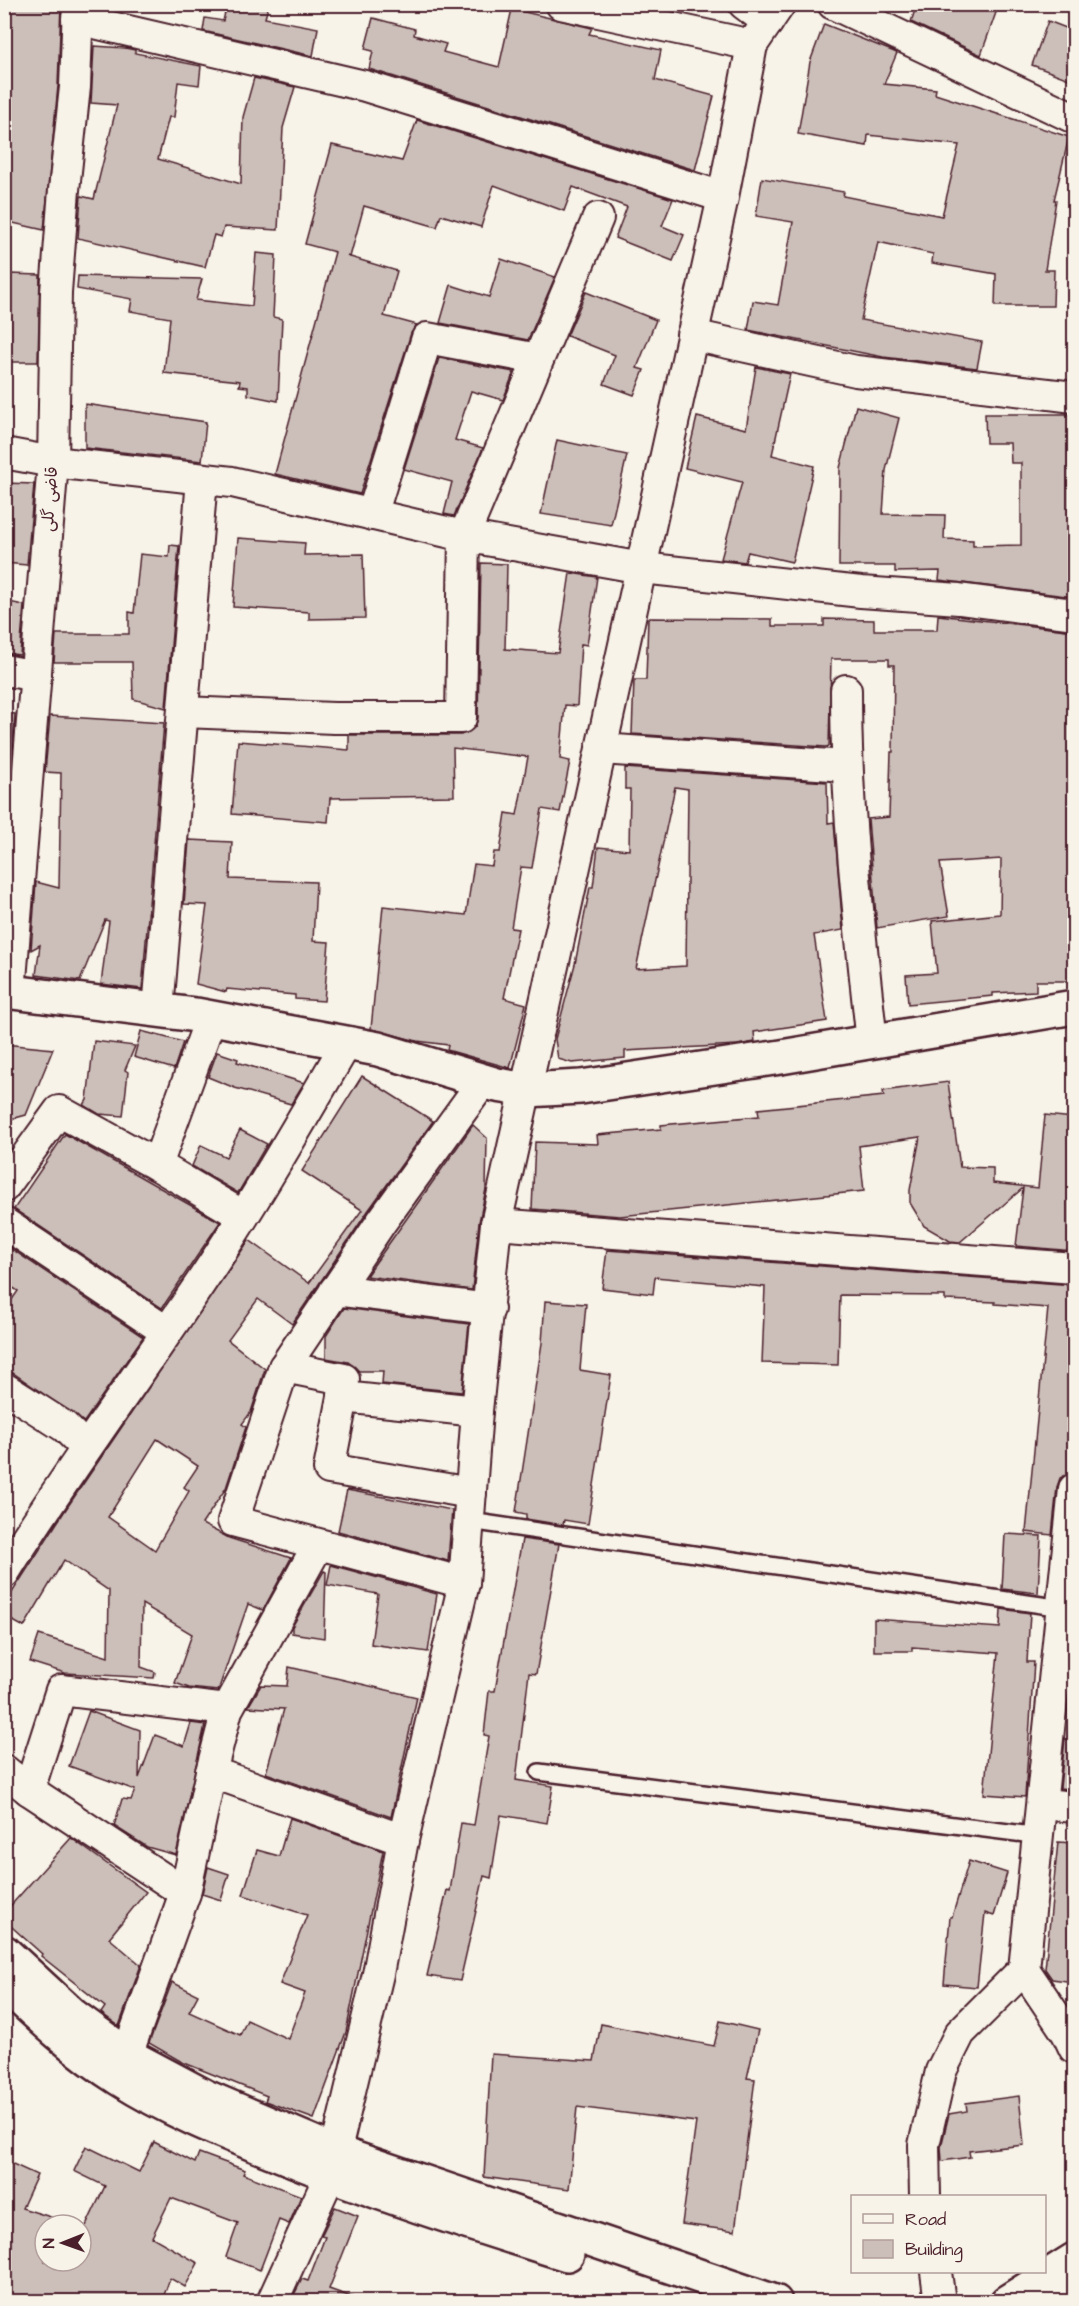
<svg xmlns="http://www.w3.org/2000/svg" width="1079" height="2306" font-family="'Architects Daughter','Playpen Sans Arabic',sans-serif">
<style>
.building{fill:#ccbfb9;stroke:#4a1f2b;stroke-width:1.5;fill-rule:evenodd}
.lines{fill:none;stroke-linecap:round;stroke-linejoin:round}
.service-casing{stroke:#4a1f2b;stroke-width:20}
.minor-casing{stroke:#4a1f2b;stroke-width:34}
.tertiary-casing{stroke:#4a1f2b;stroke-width:38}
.trunk-casing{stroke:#4a1f2b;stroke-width:38}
.service{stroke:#f7f3e8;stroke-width:15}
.minor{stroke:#f7f3e8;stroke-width:30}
.tertiary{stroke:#f7f3e8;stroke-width:33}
.trunk{stroke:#f7f3e8;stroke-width:33}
.labels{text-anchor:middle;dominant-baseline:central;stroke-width:4.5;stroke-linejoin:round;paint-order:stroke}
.street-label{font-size:16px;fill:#4a1f2b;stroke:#f7f3e8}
</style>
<rect width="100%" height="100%" fill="#f7f3e8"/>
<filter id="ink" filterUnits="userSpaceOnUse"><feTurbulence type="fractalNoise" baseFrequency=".0167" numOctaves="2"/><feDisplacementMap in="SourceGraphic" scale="12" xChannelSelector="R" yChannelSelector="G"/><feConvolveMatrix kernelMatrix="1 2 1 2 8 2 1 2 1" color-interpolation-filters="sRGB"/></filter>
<g filter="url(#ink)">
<g class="building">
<polygon points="4,4 61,4 58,86 44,230 4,221"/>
<polygon points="227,4 269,4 265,18 318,28 313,56 203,31 205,18 223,21"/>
<polygon points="917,4 999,4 981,55 911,22"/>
<polygon points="512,9 592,28 589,34 661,50 655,80 714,96 695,170 369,69 373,51 365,49 373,18 415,29 414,35 446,44 443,52 499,67"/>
<polygon points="1048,21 1074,31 1074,81 1032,65"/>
<polygon points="824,24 897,53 884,84 936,89 935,94 1069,137 1054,200 1056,200 1045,270 1054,270 1053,306 995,306 996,274 932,263 933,254 878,242 861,320 982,342 977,368 883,357 748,330 753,301 778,305 793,222 756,216 762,178 844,192 843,196 942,216 959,145 868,135 867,146 798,134 810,62"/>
<polygon points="94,46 125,48 135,50 135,53 201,66 199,85 178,82 174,117 169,117 158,159 241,184 243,117 254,78 295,87 283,128 278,230 224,227 221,237 214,235 205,267 78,238 81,196 94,199 117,105 91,103"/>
<polygon points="417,120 673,199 662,226 684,235 673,261 615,238 627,207 573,187 564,211 494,185 481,227 441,215 437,227 364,206 350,257 347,256 397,271 384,316 417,325 411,333 360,494 275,474 335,252 305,244 332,145 402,161"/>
<polygon points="256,253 276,255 273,317 282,319 278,401 248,395 248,387 239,386 240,381 164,373 170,318 130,311 132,299 77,289 78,276 202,279 196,300 252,306"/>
<polygon points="501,259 555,277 528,340 440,323 451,285 489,297"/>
<polygon points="9,274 40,275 38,362 5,362 5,306 8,306"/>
<polygon points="586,292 656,320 637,368 644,370 634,395 604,384 615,355 567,336"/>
<polygon points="439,358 514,372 503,400 471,391 455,440 483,448 454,516 444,514 452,482 404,469"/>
<polygon points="756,367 790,374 772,455 814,466 792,562 748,552 745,562 721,559 742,482 685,468 697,417 746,429"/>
<polygon points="85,404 206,422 202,461 85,448"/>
<polygon points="856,406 899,418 886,470 883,514 945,515 944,539 973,540 973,546 1021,545 1021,463 1011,463 1010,443 986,443 985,414 1074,414 1074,597 939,580 940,571 895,572 895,566 839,566 840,468"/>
<polygon points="557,440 627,455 611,525 541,514"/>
<polygon points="4,483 34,484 27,565 4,563"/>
<polygon points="238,538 305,543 304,555 363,554 365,618 309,619 309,612 233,607"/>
<polygon points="170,545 179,546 166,708 133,699 132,662 54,662 56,634 129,634 129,612 134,613 140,554 169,557"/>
<polygon points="481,563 507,564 505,649 558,653 570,573 597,577 587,645 581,644 577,706 565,705 560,759 570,761 560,812 542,809 532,868 521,867 511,928 518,929 504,998 526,1004 510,1068 447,1050 448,1045 417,1041 371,1029 383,906 466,915 474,864 492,866 494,852 500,852 506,813 517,815 528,757 453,748 454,796 330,798 328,822 232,814 238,741 349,750 349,735 461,735 475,727 478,718"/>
<polygon points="4,601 24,605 20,655 4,653"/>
<polygon points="938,615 1074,631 1074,981 1036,981 1036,991 993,993 993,996 908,1004 906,975 937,973 932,921 1000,914 1001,859 940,863 949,916 877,928 868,819 889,817 891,752 893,752 894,665 889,665 889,659 831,659 829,746 826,747 632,734 634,680 646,680 648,618 772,619 772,626 824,626 824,619 874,620 874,630 937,630"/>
<polygon points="4,713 15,714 11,769 4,769"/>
<polygon points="50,716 164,723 142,989 101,984 109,921 105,920 80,981 36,975 40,945 31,950 36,882 59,888 61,773 45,772"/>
<path d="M625 768 827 782 828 823 834 822 843 930 814 935 827 1021 754 1032 755 1042 737 1045 625 1051V1058L572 1063 558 1059 555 1039 575 964 590 887H593L598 847 629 850 630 789H625ZM675 787 688 789 686 966 636 969Z"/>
<polygon points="189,840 232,842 230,879 316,882 313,941 329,942 324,1001 295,999 295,995 227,989 226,992 196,984 207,905 184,904"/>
<polygon points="141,1031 183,1042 174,1069 134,1057"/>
<polygon points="94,1041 135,1046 125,1070 128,1072 123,1116 99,1114 84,1105 87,1100"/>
<polygon points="4,1044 53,1049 26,1115 4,1121"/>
<polygon points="217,1052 238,1059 237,1062 304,1083 291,1104 235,1088 208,1077"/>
<path d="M362 1076 433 1121 368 1211 292 1324 258 1299 228 1340 265 1369 251 1412 242 1424 246 1427 226 1488 202 1524 229 1538 291 1558 263 1610 248 1604 218 1691 189 1688 175 1683 192 1634 142 1604 141 1667 155 1672 154 1678 65 1673 30 1662 39 1635 108 1657 109 1591 64 1560 24 1627 4 1616V1605L64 1512 249 1240 309 1283 362 1210 302 1171ZM157 1439 198 1466 184 1487 189 1491 155 1550 108 1517Z"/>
<polygon points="948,1082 960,1167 993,1168 993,1183 1038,1188 1045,1115 1074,1118 1074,1251 1016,1246 1023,1188 960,1242 950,1241 924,1226 910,1203 910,1190 920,1137 859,1146 864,1191 620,1216 532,1209 535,1142 598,1144 597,1135 661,1129 661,1125 759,1116 758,1109 884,1096 883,1091"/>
<polygon points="473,1125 487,1138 486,1189 479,1222 472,1290 366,1276"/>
<polygon points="240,1130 267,1144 238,1193 192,1166 201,1145 226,1157"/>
<polygon points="65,1134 220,1222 162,1308 14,1209"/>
<polygon points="4,1244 143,1337 84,1422 13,1373 4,1371 4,1311 18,1291 4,1282"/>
<polygon points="607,1250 1074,1285 1074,1422 1070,1473 1060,1478 1057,1487 1052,1535 1026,1532 1048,1308 995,1304 995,1302 945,1300 945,1296 840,1295 838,1365 762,1363 765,1287 655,1277 653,1294 602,1288"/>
<polygon points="545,1301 586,1304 580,1370 611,1375 588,1524 564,1520 563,1525 526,1519 526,1514 516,1512 542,1343"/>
<polygon points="344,1308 469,1324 462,1392 382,1384 383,1371 359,1371 348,1362 326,1358 326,1336"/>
<polygon points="347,1490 452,1510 448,1561 338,1531"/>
<polygon points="1005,1534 1041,1536 1038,1593 1002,1589"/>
<polygon points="522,1539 559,1544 536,1674 529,1673 516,1780 553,1786 547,1823 501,1815 491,1878 484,1876 460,1981 427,1976 447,1890 450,1891 461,1823 474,1825 489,1736 484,1735 489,1691 495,1691"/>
<polygon points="331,1565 437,1594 428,1652 371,1644 378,1594 327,1585"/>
<polygon points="324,1571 326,1572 324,1638 292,1633 292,1627"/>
<polygon points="1001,1609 1030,1613 1027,1662 1034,1662 1025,1797 984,1794 998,1653 912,1647 912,1651 874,1651 874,1619 1000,1628"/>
<polygon points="289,1667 417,1697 391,1817 266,1773 284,1709 248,1707 261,1685 287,1686"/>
<polygon points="89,1711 140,1730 139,1778 155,1735 184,1746 191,1723 205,1725 176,1855 147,1847 114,1826 122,1799 131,1800 135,1790 69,1766"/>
<polygon points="1065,1739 1074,1740 1074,1790 1060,1788"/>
<polygon points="290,1818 383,1851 346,2032 314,2119 265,2101 267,2096 182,2062 149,2043 172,1982 198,1995 189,2012 240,2035 247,2020 288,2039 305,1993 280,1984 307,1915 243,1895 257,1850 279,1856"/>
<polygon points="71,1838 146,1892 109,1938 141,1965 119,2026 101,2013 105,2007 41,1956 42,1954 4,1920 4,1913"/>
<polygon points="1058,1842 1074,1843 1074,1982 1052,1979 1045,1969"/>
<polygon points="969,1861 1007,1873 994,1916 985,1913 977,1987 944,1984 950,1917 952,1917"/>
<polygon points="208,1867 229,1874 221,1900 202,1894"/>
<polygon points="720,2021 758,2030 747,2078 755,2079 735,2231 682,2224 696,2122 577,2107 569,2189 484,2177 491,2054 594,2061 601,2024 714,2046"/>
<polygon points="1019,2096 1024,2145 969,2151 970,2157 942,2161 941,2147 949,2114 967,2111 966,2103"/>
<polygon points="154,2142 195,2163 199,2153 245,2170 243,2174 301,2196 289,2224 279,2220 260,2270 226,2257 238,2223 171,2198 152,2237 198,2263 185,2287 170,2278 162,2301 4,2301 4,2160 37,2175 22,2208 76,2225 45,2225 45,2261 81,2261 81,2227 85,2228 105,2186 74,2171 86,2146 139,2172"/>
<polygon points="335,2207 358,2216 329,2289 357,2299 356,2301 291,2301 302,2279 308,2281 325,2237 321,2236"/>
</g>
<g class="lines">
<defs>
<g id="service">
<polyline points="470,1521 1062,1608"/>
<polyline points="539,1772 1040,1836"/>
</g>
<g id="minor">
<polyline points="561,4 752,45"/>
<polyline points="744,4 768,22"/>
<polyline points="833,4 1074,118"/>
<polyline points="77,19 365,86 723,197"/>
<polyline points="692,335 856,371 1074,397"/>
<polyline points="4,453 53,462 232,482 464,536 642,568 861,592 959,599 1074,614"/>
<polyline points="372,515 427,338 538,359"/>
<polyline points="4,670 36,676"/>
<path d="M846 690C846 810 859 923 872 1042"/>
<polyline points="183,712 334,718 461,718 464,536 598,218"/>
<polyline points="601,749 846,766"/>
<polyline points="10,992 53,462 56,292 64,190 75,87 78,4"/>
<polyline points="158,1010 202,479"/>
<polyline points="157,1165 243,1216"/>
<polyline points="4,1187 59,1111 157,1165 211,1017"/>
<polyline points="4,1223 167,1332"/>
<polyline points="496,1224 1074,1268"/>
<polyline points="335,1290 489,1309"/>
<polyline points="284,1367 344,1379 343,1397 477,1411"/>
<polyline points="4,1388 65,1427 86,1448"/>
<polyline points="343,1397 329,1469 471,1493"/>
<path d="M4 1573C63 1478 129 1389 191 1297 247 1215 296 1130 346 1044"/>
<polyline points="464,1583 233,1521 284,1367 382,1221 484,1080"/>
<polyline points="227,1710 61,1690 29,1790 185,1893 211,1772 227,1710 318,1545"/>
<polyline points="4,1770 29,1790"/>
<polyline points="211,1772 403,1840"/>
<polyline points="1043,1804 1074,1807"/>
<polyline points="1024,1969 1067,2033 1074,2048"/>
<polyline points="127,2055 185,1893"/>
<polyline points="925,2196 924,2145 941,2071 960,2033 1024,1969 1074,1489"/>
<polyline points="936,2272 940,2302"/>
<polyline points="272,2302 330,2175 378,1974 403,1840 464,1583 477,1411 496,1224 723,197 752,45 780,4"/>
</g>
<polyline id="tertiary" points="4,991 196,1015 378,1049 497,1085 527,1090 581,1087 781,1057 1074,1007"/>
<g id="trunk">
<polyline points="4,1952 72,2015 127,2055 206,2097 335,2152 775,2302"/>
<path d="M4 1983C41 2018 77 2052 120 2079 167 2109 219 2130 271 2151 368 2191 467 2223 567 2254"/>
<polyline points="1007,2302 1074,2260"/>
<polyline points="1058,2302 1074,2290"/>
</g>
</defs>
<use href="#service" class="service-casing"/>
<use href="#minor" class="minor-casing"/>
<use href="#tertiary" class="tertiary-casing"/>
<use href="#trunk" class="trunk-casing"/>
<use href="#service" class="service"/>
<use href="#minor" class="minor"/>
<use href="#tertiary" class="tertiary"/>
<use href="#trunk" class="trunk"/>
</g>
</g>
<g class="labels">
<g class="street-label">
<text transform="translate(50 499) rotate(-86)">قاضی گلی</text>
</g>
</g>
<rect width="1079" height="2306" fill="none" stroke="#f7f3e8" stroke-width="24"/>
<rect x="12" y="12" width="1055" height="2282" fill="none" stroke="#4a1f2b" stroke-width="2" filter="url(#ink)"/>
<rect x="851" y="2195" width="195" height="78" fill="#f7f3e8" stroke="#b29e9c" stroke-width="1.5"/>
<rect x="863" y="2214" width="30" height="9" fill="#f7f3e8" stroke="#b29e9c" stroke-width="1.5"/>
<text x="905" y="2225" font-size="18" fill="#4a1f2b">Road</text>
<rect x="863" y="2240" width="30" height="18" fill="#ccbfb9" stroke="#b29e9c" stroke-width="1.5"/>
<text x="905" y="2255" font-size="18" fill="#4a1f2b">Building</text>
<g transform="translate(63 2243) rotate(269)"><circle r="28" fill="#f7f3e8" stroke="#b29e9c" stroke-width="1.5"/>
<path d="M0-4.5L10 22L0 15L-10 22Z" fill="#4a1f2b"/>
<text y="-9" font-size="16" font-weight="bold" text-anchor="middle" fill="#4a1f2b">N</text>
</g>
</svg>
